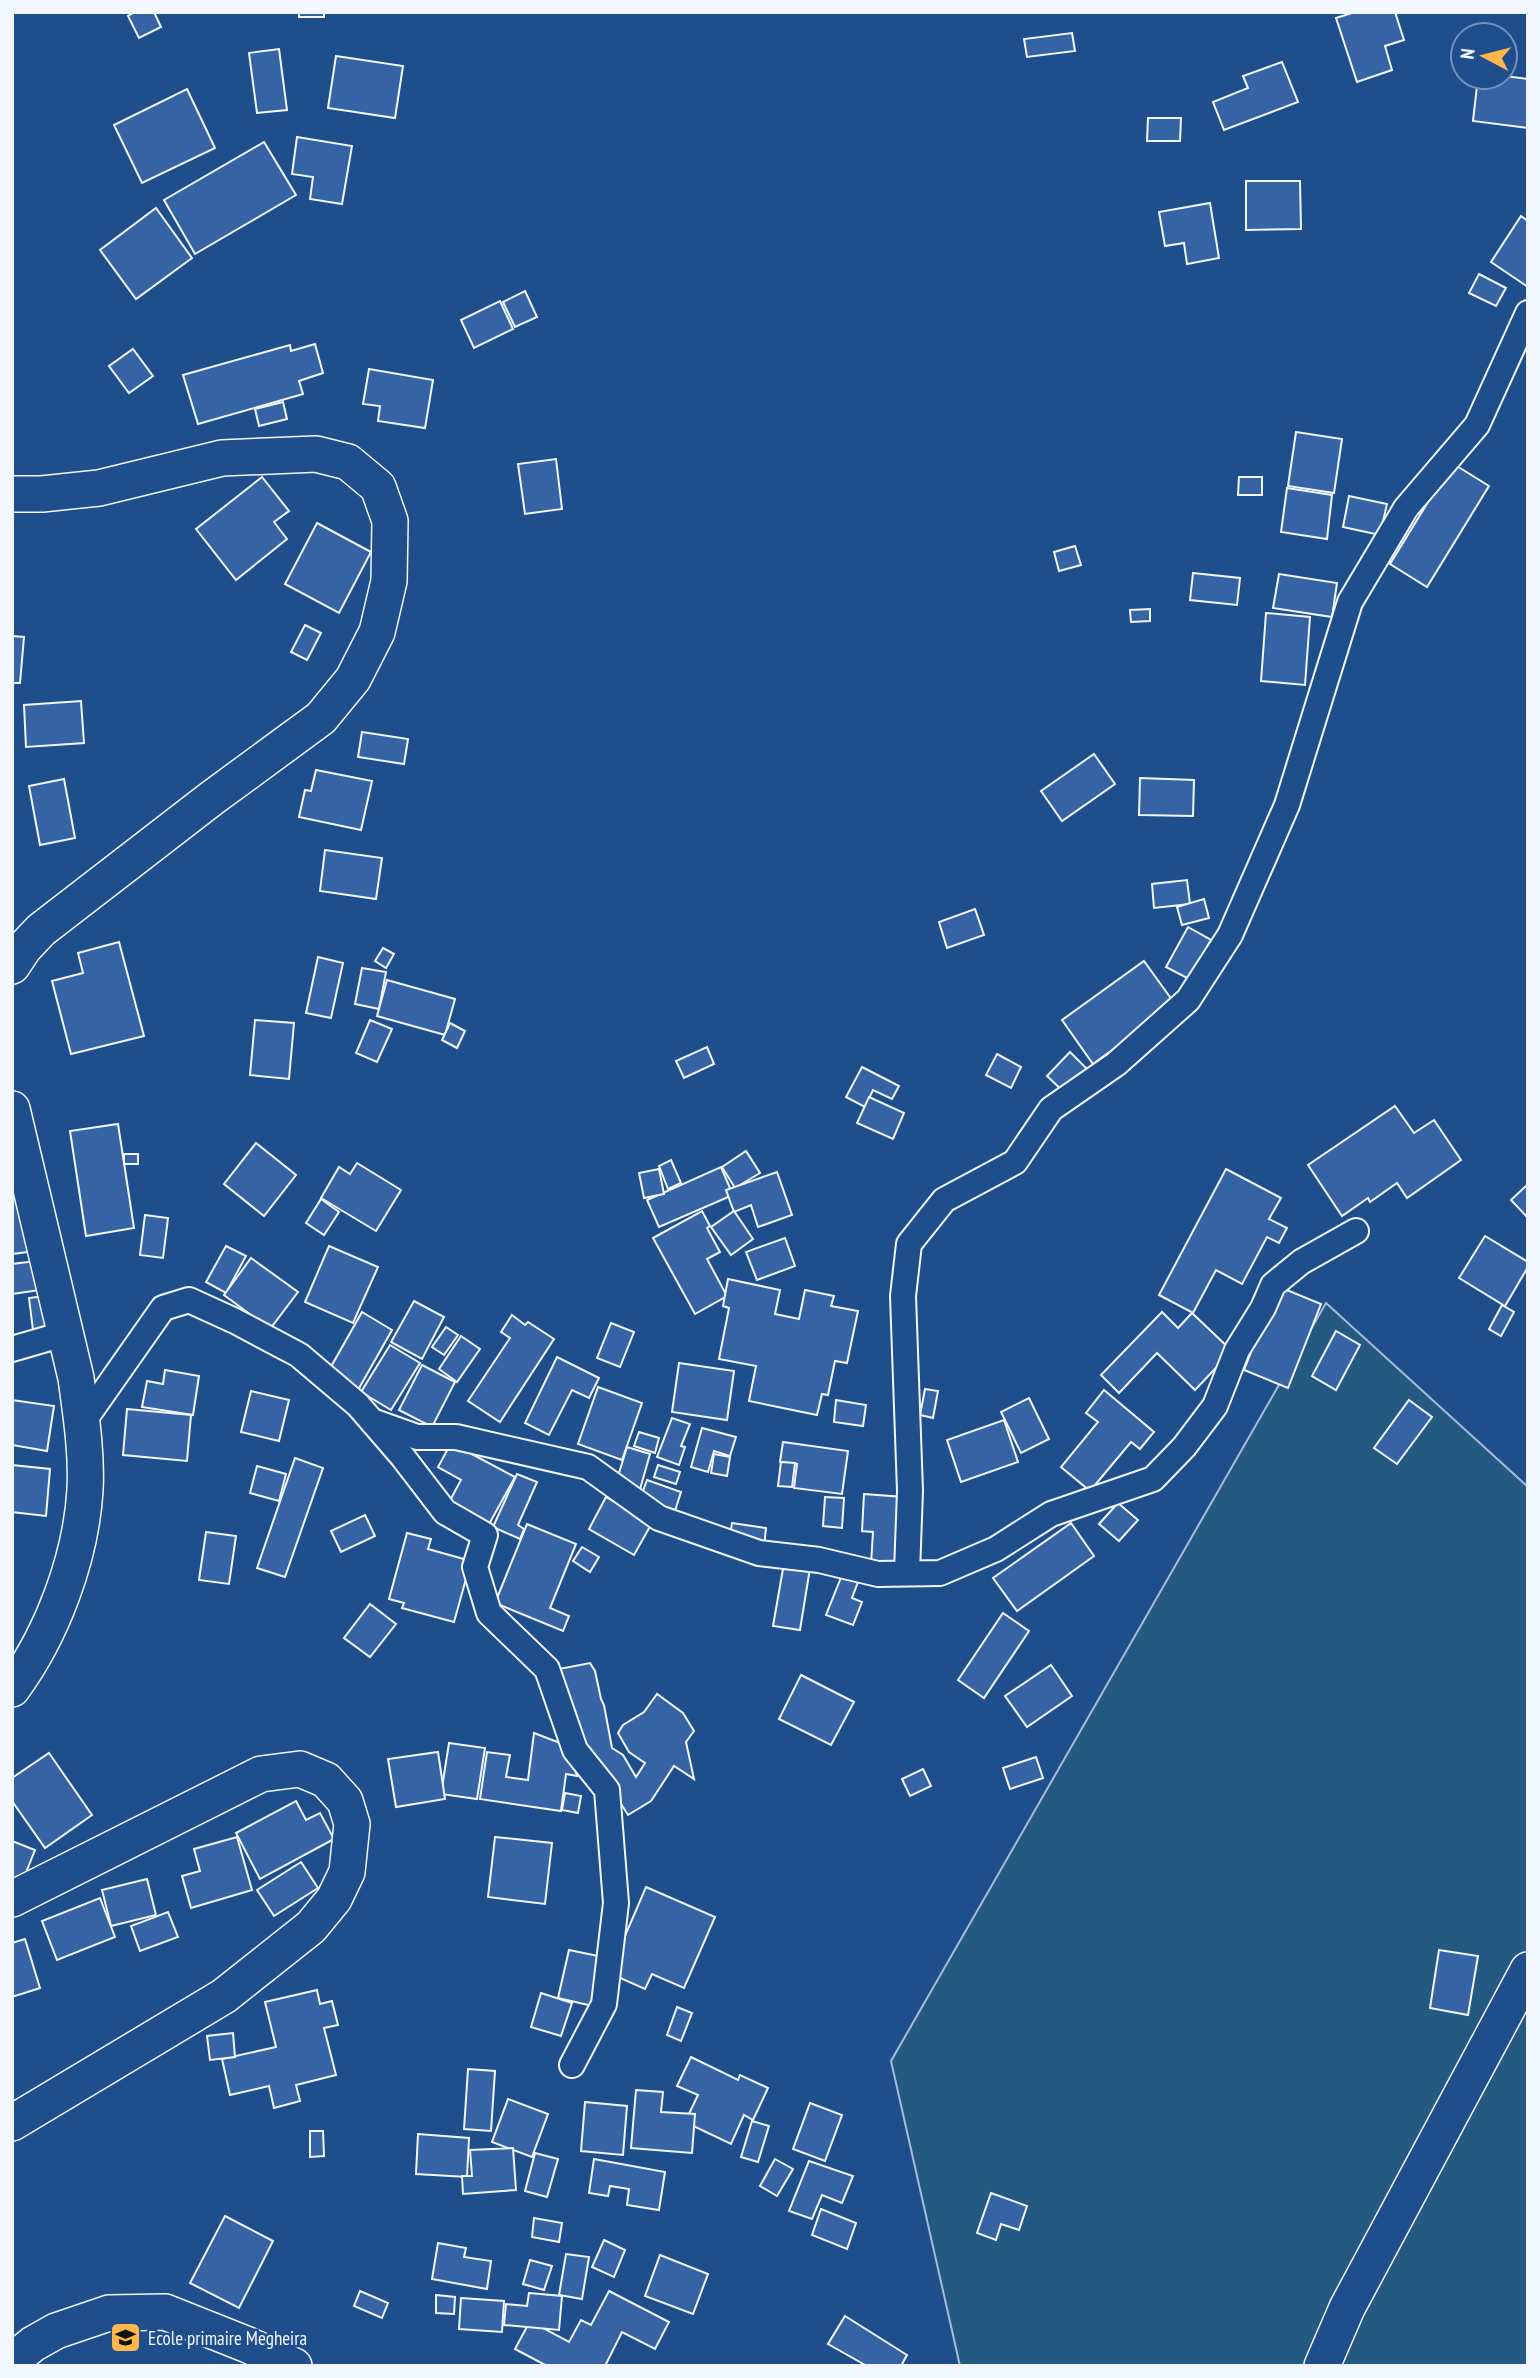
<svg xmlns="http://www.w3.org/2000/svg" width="1540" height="2378" font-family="'PT Sans Narrow',sans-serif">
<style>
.green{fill:#245a82;stroke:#a8bbd7;stroke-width:2}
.building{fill:#3563a3;stroke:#f2f6ff;stroke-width:2}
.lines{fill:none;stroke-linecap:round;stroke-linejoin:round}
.street-casing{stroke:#f2f6ff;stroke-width:28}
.secondary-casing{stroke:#f2f6ff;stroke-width:38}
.street{stroke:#1f4e8c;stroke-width:24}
.secondary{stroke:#1f4e8c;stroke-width:35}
.labels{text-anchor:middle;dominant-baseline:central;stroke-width:5;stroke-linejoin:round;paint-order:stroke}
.poi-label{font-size:19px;fill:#f2f6ff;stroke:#1f4e8c;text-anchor:start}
</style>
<rect width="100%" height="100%" fill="#1f4e8c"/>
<polygon class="green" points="1326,1303 1528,1487 1528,2366 960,2366 891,2061"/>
<g class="building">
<polygon points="135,12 154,12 161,27 139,38 128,16"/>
<rect x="299" y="12" width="25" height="5"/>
<polygon points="1355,12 1395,12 1404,40 1385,46 1392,70 1357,82 1336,18"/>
<polygon points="1072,33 1075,51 1027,57 1024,39"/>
<polygon points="279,49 287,110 257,113 249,53"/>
<polygon points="336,56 403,66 395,118 328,108"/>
<polygon points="1282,62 1298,102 1224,130 1213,102 1248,88 1243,76"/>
<polygon points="1505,76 1528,79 1528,128 1473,121 1478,77"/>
<polygon points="187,89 215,148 142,183 114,125"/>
<polygon points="1148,118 1181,118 1180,141 1147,141"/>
<polygon points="297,137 352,146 342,204 310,199 313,177 292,174"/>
<polygon points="264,142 296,195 195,254 164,200"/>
<polygon points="1246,181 1300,181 1301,229 1246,230"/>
<polygon points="1210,203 1219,258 1187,264 1184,243 1165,246 1159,212"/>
<polygon points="156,208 192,258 136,299 100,250"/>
<polygon points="1521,216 1528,221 1528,287 1491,262"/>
<polygon points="1479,274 1506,288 1496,306 1469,293"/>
<polygon points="525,291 537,317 515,327 503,302"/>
<polygon points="500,301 513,329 474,348 461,320"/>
<polygon points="315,344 323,373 299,381 303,394 198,424 183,375 290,345 291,351"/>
<polygon points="133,349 153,376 129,393 109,366"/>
<polygon points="369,369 433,380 425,428 378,421 380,406 363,404"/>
<polygon points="283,402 287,419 259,426 255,409"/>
<polygon points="1296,432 1342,439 1334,493 1288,486"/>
<polygon points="556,459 562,509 525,514 518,464"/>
<polygon points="1452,463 1489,486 1427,587 1390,564"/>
<polygon points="262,477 289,511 274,522 287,539 236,580 196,529"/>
<polygon points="1239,477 1262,477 1262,495 1238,495"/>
<polygon points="1287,488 1332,495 1327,539 1281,532"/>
<polygon points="1349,496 1387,504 1380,535 1343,527"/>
<polygon points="317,523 371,552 339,613 285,584"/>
<polygon points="1075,546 1081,565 1059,571 1054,552"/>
<polygon points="1193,573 1240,578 1237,605 1190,600"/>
<polygon points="1279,574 1337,583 1332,617 1273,608"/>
<polygon points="1150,609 1150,621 1131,622 1130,610"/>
<polygon points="1266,613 1310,617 1305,685 1261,681"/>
<polygon points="305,625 321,633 307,660 291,652"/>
<polygon points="12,636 24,637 20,683 12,683"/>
<polygon points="81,701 84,743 26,747 24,705"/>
<polygon points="362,732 408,739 404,764 358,757"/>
<polygon points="1094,754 1115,784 1062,821 1041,791"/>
<polygon points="316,770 372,781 361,830 299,817 305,790 311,791"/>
<polygon points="1140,778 1194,780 1193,816 1139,815"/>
<polygon points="64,779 75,838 40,845 29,786"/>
<polygon points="325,850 382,858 376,899 320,891"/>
<polygon points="1187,880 1190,904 1154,908 1152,884"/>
<polygon points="1204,899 1209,918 1182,925 1177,907"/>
<polygon points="975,909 984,935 947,948 939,922"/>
<polygon points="1188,927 1211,940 1189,979 1166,967"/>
<polygon points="119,942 144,1036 71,1054 52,981 83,973 78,953"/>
<polygon points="383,948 394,954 386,968 375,961"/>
<polygon points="318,957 343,963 331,1018 306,1013"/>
<polygon points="1144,961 1175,1004 1093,1064 1062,1020"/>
<polygon points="362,968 386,972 379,1009 355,1004"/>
<polygon points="387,980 455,999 445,1035 377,1016"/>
<polygon points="255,1020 294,1023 289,1079 250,1075"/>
<polygon points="370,1020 392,1029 377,1062 356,1053"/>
<polygon points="450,1023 465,1031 457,1048 442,1040"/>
<polygon points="707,1047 714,1064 684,1078 676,1061"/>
<polygon points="1070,1052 1089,1071 1067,1095 1047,1076"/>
<polygon points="997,1054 1021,1067 1011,1088 986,1075"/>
<polygon points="862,1067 899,1086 892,1099 873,1090 865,1107 846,1097"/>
<polygon points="869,1097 904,1113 893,1139 857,1123"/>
<polygon points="1395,1106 1414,1133 1434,1120 1461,1160 1407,1198 1397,1183 1370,1202 1368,1198 1342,1216 1308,1165"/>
<polygon points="118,1124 134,1228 86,1236 70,1131"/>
<polygon points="256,1143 296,1175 264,1216 224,1184"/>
<polygon points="746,1151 760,1173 735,1188 722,1167"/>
<rect x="124" y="1154" width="14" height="10"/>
<polygon points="671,1160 681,1183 668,1189 659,1166"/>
<polygon points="357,1163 401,1190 376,1231 321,1198 339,1167 350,1174"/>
<polygon points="721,1167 733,1195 659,1227 647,1200"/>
<polygon points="659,1169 664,1194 644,1198 639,1173"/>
<polygon points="1226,1169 1281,1198 1269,1219 1287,1228 1279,1243 1267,1237 1242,1284 1216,1270 1193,1313 1159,1295"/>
<polygon points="777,1172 792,1215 758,1227 751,1205 734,1212 726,1190"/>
<polygon points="12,1181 36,1251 12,1254"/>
<polygon points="1528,1184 1528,1218 1511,1200"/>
<polygon points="321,1199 339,1212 324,1235 306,1223"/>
<polygon points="702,1211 710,1226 707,1228 720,1252 707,1259 727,1296 695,1314 653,1238"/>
<polygon points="734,1211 753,1239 731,1255 711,1227"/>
<polygon points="145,1215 168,1218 163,1258 140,1255"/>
<polygon points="1485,1236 1528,1262 1528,1267 1505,1306 1459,1278"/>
<polygon points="785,1238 795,1266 757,1280 746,1252"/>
<polygon points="226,1246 246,1256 226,1293 206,1282"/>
<polygon points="329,1246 378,1267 353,1323 305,1302"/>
<polygon points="251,1258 298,1292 270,1329 224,1295"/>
<polygon points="36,1261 40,1290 12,1294 12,1264"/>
<polygon points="728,1279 780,1290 775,1314 799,1319 805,1290 834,1296 831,1306 858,1311 847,1363 835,1361 828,1395 822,1394 817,1415 749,1401 756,1366 719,1359 729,1308 723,1306"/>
<polygon points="1277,1286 1321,1304 1288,1388 1244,1370"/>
<polygon points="51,1295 57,1335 34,1338 29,1298"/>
<polygon points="414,1301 444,1317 422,1359 391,1342"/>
<polygon points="1502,1305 1514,1312 1501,1336 1489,1329"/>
<polygon points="362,1312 392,1330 358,1390 328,1372"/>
<polygon points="1162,1312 1178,1328 1192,1313 1232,1351 1195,1390 1157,1353 1119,1393 1101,1375"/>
<polygon points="512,1315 525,1325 528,1322 554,1339 500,1422 468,1401 510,1338 501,1332"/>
<polygon points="611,1323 634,1332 620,1367 597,1358"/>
<polygon points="446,1327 458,1335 444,1355 432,1347"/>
<polygon points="1336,1331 1360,1345 1336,1390 1312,1376"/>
<polygon points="461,1336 480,1349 457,1382 439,1369"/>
<polygon points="390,1345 420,1363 391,1410 361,1392"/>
<polygon points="557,1357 599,1378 589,1398 572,1390 549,1435 525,1423"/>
<polygon points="679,1363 734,1371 727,1420 672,1412"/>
<polygon points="422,1365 455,1382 432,1427 399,1410"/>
<polygon points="165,1370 199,1376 193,1415 142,1407 147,1381 163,1384"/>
<polygon points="598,1387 642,1403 622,1460 578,1444"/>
<polygon points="925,1389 938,1391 933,1418 920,1415"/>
<polygon points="1104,1390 1154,1432 1140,1449 1131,1442 1090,1491 1061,1467 1098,1422 1086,1413"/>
<polygon points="251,1391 289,1400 279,1441 241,1432"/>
<polygon points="1029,1398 1049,1439 1021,1453 1001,1412"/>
<polygon points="12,1400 54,1406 47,1451 12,1445"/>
<polygon points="836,1400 866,1405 863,1426 834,1422"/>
<polygon points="1409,1400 1432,1417 1397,1464 1374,1448"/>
<polygon points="127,1409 191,1415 187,1461 123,1455"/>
<polygon points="672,1418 690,1424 681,1446 685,1447 679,1465 657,1457"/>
<polygon points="1004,1420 1018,1462 961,1482 947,1440"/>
<polygon points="702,1428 736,1437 730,1456 714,1451 708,1472 691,1467"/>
<polygon points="639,1432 659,1438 655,1453 634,1446"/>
<polygon points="783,1442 848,1451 842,1494 794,1488 797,1464 780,1462"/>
<polygon points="451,1443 515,1477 488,1526 448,1504 461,1480 438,1467"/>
<polygon points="627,1447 650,1454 639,1493 615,1486"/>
<polygon points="714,1454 730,1457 727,1476 711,1473"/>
<polygon points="295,1458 323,1468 285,1577 257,1568"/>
<polygon points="781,1462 795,1463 792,1487 778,1486"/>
<polygon points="12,1465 50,1469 46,1516 12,1512"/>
<polygon points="658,1465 680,1472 676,1484 654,1477"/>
<polygon points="257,1466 286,1474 279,1501 250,1493"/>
<polygon points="517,1474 537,1482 518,1525 524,1529 520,1539 493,1527"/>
<polygon points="647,1480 681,1492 674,1514 639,1502"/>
<polygon points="864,1494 904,1497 899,1566 871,1564 873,1532 862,1531"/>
<polygon points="606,1497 652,1523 634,1555 589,1529"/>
<polygon points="825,1497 844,1498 842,1528 823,1526"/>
<polygon points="1118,1503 1138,1520 1119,1541 1099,1524"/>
<polygon points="365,1515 375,1536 341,1552 331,1531"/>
<polygon points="732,1523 766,1528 764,1548 729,1543"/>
<polygon points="1071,1523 1094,1556 1017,1611 993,1578"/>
<polygon points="527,1524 576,1544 550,1608 569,1616 563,1631 495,1603"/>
<polygon points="206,1532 236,1536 229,1584 199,1580"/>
<polygon points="407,1533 431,1539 428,1549 471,1561 454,1622 402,1608 404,1603 389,1599"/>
<polygon points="582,1547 599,1557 590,1572 573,1561"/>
<polygon points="784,1563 810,1568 800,1630 773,1626"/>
<polygon points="842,1575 858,1582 852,1598 862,1602 853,1625 826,1615"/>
<polygon points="370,1604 396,1624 370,1657 344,1638"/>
<polygon points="1003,1613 1029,1631 984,1698 958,1680"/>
<polygon points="590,1663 595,1671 601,1699 604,1705 612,1748 623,1755 636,1777 645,1763 629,1752 618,1733 623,1725 644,1712 657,1694 683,1713 694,1731 686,1742 694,1779 674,1766 651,1801 628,1815 600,1770 571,1732 559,1669"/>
<polygon points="1051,1665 1072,1696 1027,1727 1005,1696"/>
<polygon points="801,1675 854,1702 831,1745 779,1719"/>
<polygon points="534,1733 568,1746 577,1776 566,1774 561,1811 480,1799 487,1752 510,1755 506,1777 528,1780"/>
<polygon points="449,1743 485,1748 477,1799 441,1794"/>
<polygon points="438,1752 445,1799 396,1807 388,1759"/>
<polygon points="49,1753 92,1815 45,1848 12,1801 12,1778"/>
<polygon points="1036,1757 1043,1778 1010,1789 1003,1768"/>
<polygon points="923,1769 931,1786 910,1796 902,1779"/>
<polygon points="565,1793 581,1796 578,1813 562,1810"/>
<polygon points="296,1801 306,1820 320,1813 334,1839 260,1879 236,1833"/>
<polygon points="237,1837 252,1890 191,1908 182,1876 200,1871 194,1849"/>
<polygon points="495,1837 552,1843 545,1904 488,1897"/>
<polygon points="12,1841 35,1850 21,1885 12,1881"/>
<polygon points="301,1862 318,1888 274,1916 257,1890"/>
<polygon points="147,1879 156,1915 111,1926 102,1890"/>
<polygon points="646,1887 715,1917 684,1988 652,1974 645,1989 609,1973"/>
<polygon points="100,1898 115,1937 57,1960 42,1921"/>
<polygon points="168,1912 178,1937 140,1951 131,1926"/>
<polygon points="25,1939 40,1988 12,1997 12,1943"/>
<polygon points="569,1950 608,1958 597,2007 558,1998"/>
<polygon points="1439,1950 1478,1956 1468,2015 1430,2008"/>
<polygon points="317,1990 320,2004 332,2001 338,2025 324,2028 336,2075 296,2085 300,2101 274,2108 269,2086 230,2095 222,2059 276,2047 265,2002"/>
<polygon points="541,1993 572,2003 561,2036 531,2027"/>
<polygon points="677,2007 692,2013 681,2041 667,2035"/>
<polygon points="233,2033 235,2057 210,2060 207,2036"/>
<polygon points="691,2057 738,2080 740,2075 768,2088 753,2120 744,2115 731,2144 685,2122 698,2095 677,2086"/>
<polygon points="468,2069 495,2071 491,2131 464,2129"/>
<polygon points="636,2090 663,2092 661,2112 695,2114 692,2153 631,2148"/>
<polygon points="508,2099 548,2114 532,2157 492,2142"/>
<polygon points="585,2102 627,2106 623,2155 581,2151"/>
<polygon points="810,2103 842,2115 825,2161 793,2149"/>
<polygon points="752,2121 769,2126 758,2162 741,2157"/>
<polygon points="310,2131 323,2131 324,2156 310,2157"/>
<polygon points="418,2134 469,2138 467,2177 416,2174"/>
<polygon points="513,2148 516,2190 463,2194 462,2176 472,2176 470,2150"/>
<polygon points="535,2153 558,2159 547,2197 525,2191"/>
<polygon points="594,2159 665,2172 659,2210 627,2205 629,2189 610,2186 608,2196 589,2193"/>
<polygon points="775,2159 793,2169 777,2196 760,2186"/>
<polygon points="809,2161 853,2176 842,2203 822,2195 812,2219 789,2211"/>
<polygon points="991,2193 1027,2206 1019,2230 1001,2224 996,2240 977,2233"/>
<polygon points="821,2209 856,2223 847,2249 812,2235"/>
<polygon points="225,2216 273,2241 239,2308 190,2283"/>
<polygon points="534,2218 562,2223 559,2242 532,2237"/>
<polygon points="604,2240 625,2250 614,2277 592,2267"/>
<polygon points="438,2243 466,2248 464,2257 491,2261 487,2289 432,2279"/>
<polygon points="566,2254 589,2257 582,2299 559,2295"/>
<polygon points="660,2255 708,2274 693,2314 645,2296"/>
<polygon points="530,2260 552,2266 544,2290 523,2284"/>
<polygon points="360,2291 388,2303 382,2318 354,2306"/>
<polygon points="609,2291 669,2322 655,2349 622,2332 605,2366 547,2366 515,2349 530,2321 569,2342 581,2320 591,2325"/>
<polygon points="529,2293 562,2296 559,2330 504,2325 506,2304 527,2306"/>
<polygon points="436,2295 455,2297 454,2314 436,2313"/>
<polygon points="461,2298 504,2301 502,2332 459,2329"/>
<polygon points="845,2316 907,2355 901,2366 867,2366 828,2344"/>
</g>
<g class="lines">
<defs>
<g id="street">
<polyline points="12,1349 67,1333"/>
<polyline points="372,1421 417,1437 456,1437 588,1467 659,1518 759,1553 819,1560 878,1574 940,1573 996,1549 1051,1514 1153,1479 1184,1447 1215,1406 1237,1350 1263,1308 1273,1285 1301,1262 1356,1231"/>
<polyline points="83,1422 163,1308 189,1300 235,1321 299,1355 358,1405 402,1456 445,1512 485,1535 475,1567 489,1613 547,1669 575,1750 607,1790 616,1903 604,2004 572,2065"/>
<polyline points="907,1572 910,1491 903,1296 909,1244 944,1200 1015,1162 1051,1109 1116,1064 1188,1000 1230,935 1287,805 1350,602 1406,508 1477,425 1528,313"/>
</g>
<g id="secondary">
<polyline points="12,494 42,494 99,488 222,458 316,454 348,462 378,487 390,521 389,581 377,632 353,679 321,718 212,798 41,930 24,948 12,966"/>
<path d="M12 1109 76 1378C81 1415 87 1453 85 1490 81 1558 52 1635 12 1689"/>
<polyline points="12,1899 261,1774 300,1769 326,1780 345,1801 352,1824 347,1872 334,1899 311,1927 224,1996 12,2123"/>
<polyline points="12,2361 33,2344 56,2331 109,2313 165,2312 248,2345 294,2366"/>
<polyline points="1322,2366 1347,2308 1528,1970"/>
</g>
</defs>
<use href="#street" class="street-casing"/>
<use href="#secondary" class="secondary-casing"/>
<use href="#street" class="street"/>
<use href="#secondary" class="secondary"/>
</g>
<defs>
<symbol id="school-square" viewBox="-11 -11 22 22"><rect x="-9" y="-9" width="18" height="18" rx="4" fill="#ffb74d" stroke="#1f4e8c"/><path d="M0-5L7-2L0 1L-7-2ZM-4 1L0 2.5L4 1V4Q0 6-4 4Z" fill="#111"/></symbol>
</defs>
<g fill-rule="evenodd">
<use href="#school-square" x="108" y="2320" width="35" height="35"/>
</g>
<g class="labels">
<g class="poi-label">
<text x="148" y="2338">Ecole primaire Megheira</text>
</g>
</g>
<rect width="1540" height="2378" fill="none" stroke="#f2f6ff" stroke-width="28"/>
<g transform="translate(1484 56) rotate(277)"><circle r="33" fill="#1f4e8c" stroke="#7391ba" stroke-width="2"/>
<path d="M0-5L12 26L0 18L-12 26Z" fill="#ffb74d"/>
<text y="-10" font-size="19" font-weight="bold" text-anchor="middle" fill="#f2f6ff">N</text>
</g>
</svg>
